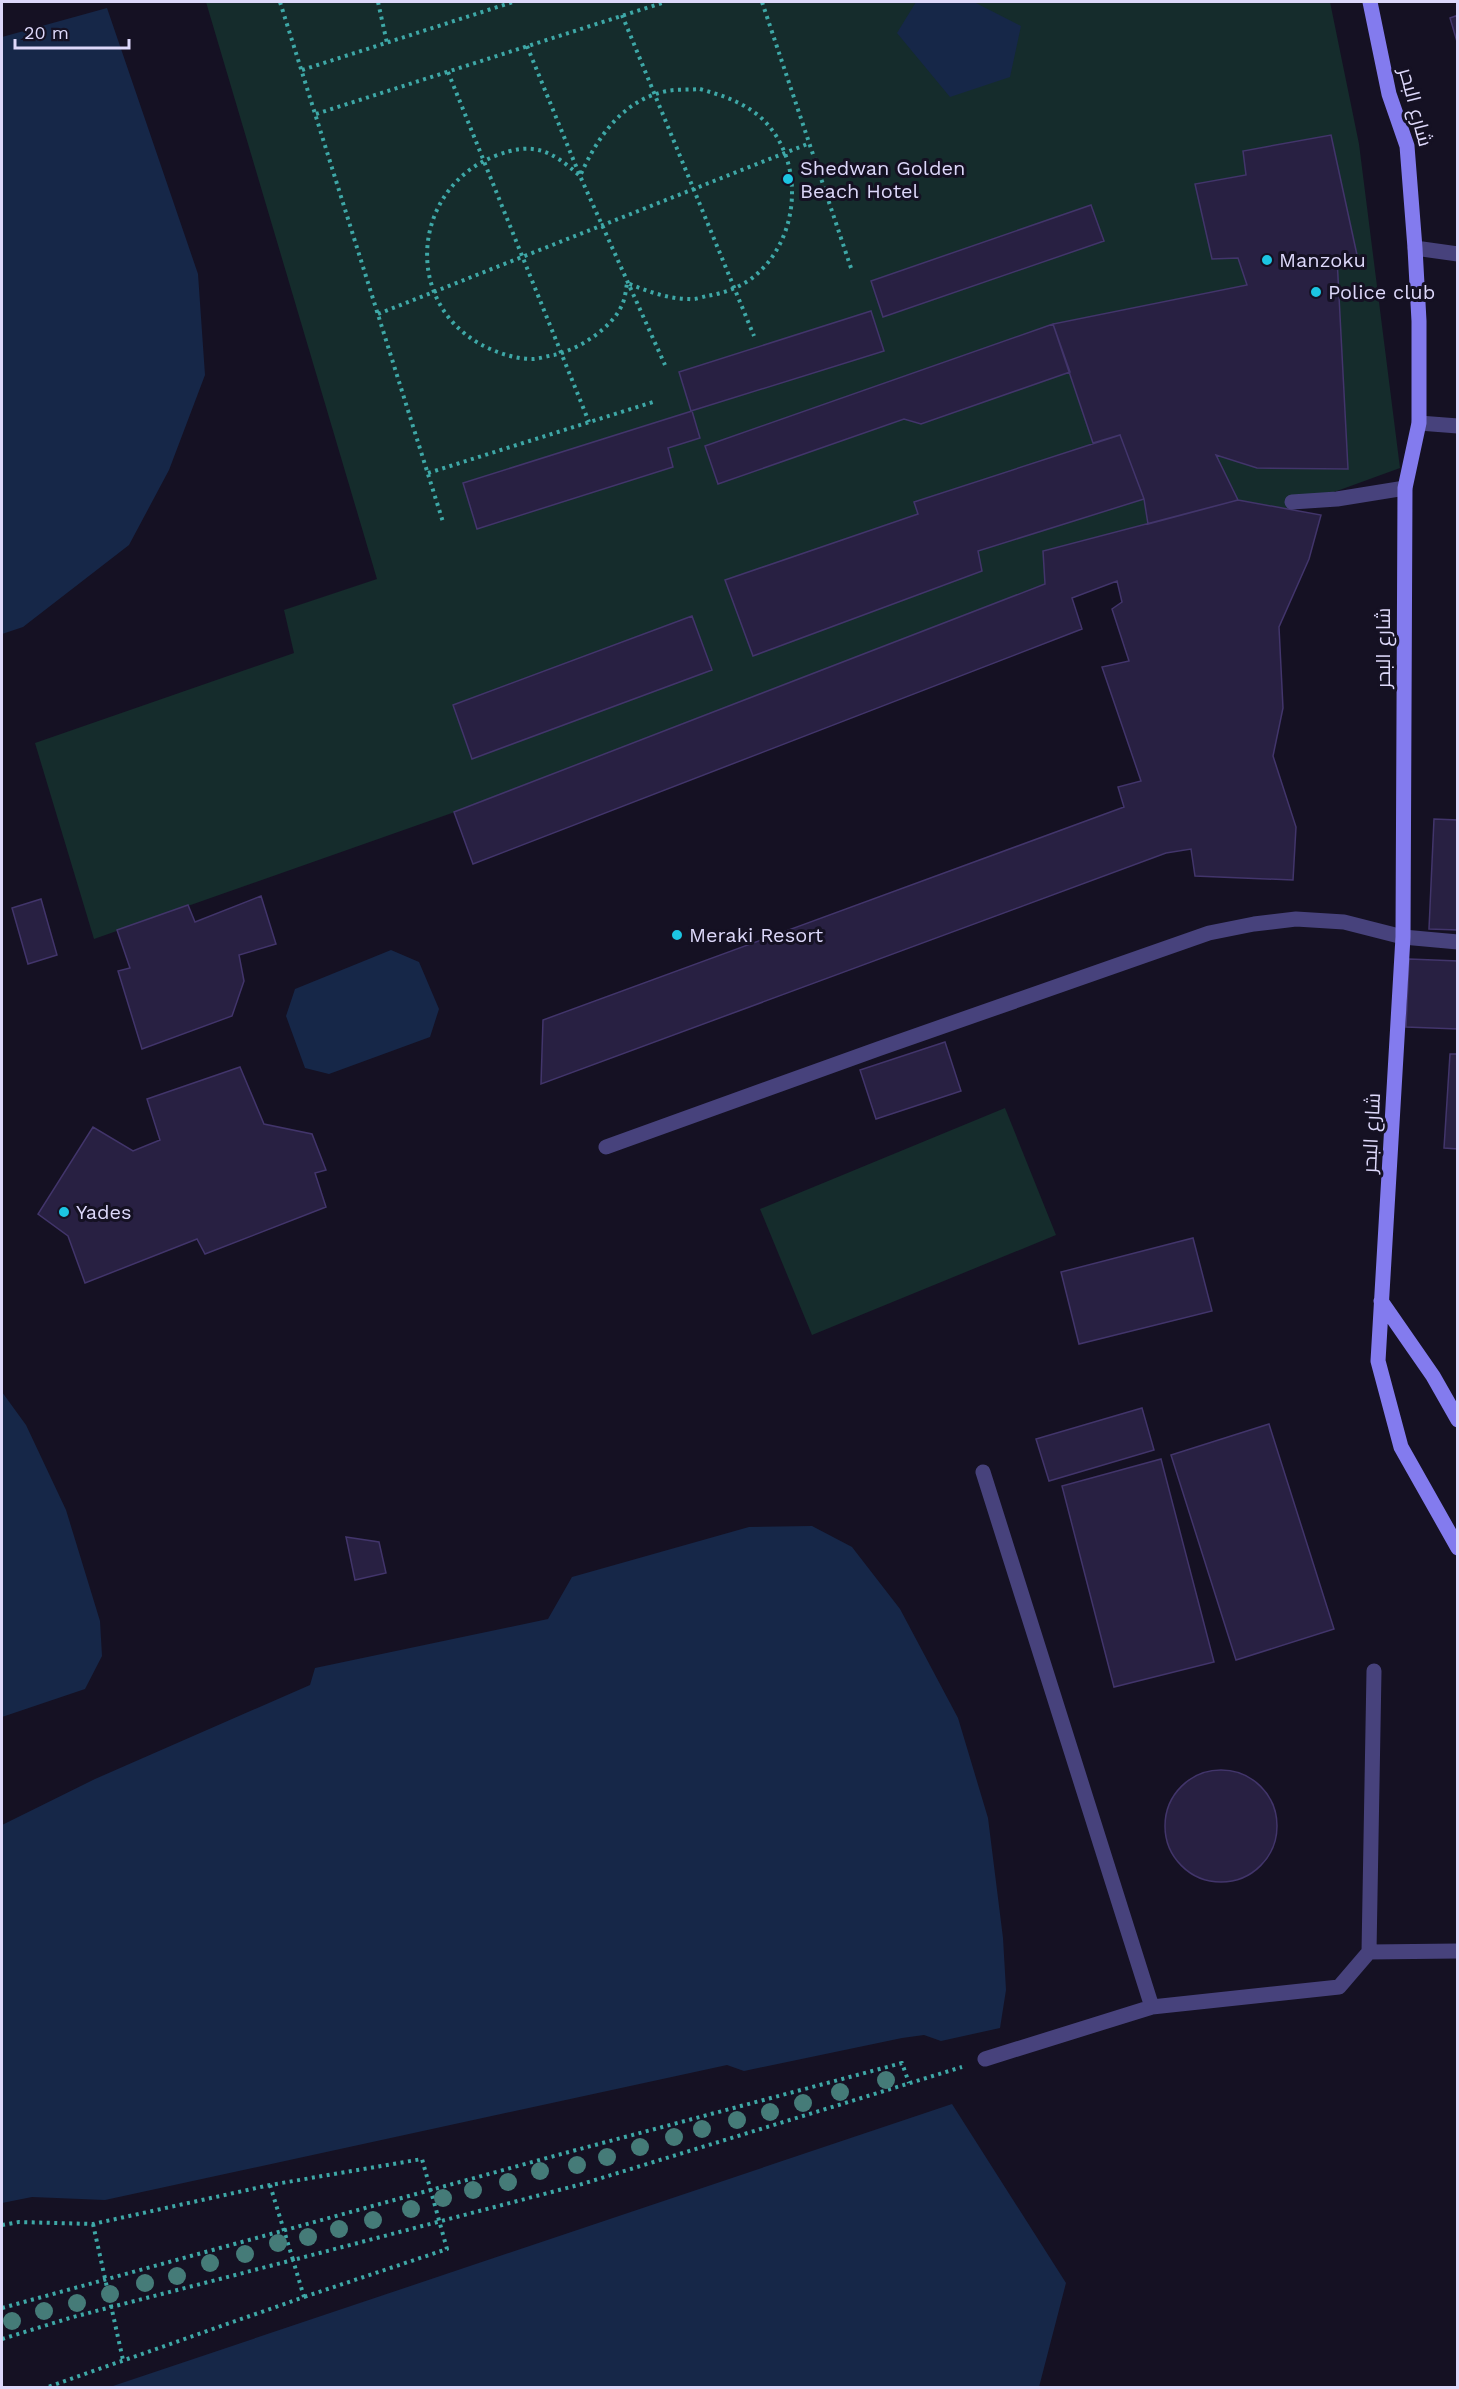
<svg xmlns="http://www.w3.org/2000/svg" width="1459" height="2389" font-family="'Work Sans',Cairo,sans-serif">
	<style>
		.green { fill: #152c2c }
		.water { fill: #162748 }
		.building { fill: #282042; stroke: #42356b; stroke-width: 1.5 }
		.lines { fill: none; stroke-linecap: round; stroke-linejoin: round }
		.path { stroke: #3ea8a7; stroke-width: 4; stroke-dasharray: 3 4.5; stroke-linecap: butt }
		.lane { stroke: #47427c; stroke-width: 15 }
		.street { stroke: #47427c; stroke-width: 15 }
		.secondary { stroke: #837bee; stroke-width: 15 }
		.tree { fill: #457b78 }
		.poi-dot { fill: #1cc5e2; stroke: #151123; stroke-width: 2 }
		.labels { text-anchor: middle; stroke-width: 6; stroke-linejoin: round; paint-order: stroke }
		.street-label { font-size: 20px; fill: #ddd8fa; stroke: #151123 }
		.poi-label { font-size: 20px; fill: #ddd8fa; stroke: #151123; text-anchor: start }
	</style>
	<rect width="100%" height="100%" fill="#151123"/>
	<path class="green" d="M206 2H1330L1359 144 1400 468 486 801 94 939 35 743 294 653 284 610 377 579Z
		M1005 1108 1056 1235 812 1335 760 1209Z"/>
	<path class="water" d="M916 2H974L1021 26 1010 77 950 97 897 33Z
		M107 8 198 274 205 375 169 470 129 545 23 627 2 634V37Z
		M391 950 419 962 439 1009 430 1037 329 1074 305 1068 286 1016 295 989Z
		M2 1392 26 1425 66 1510 100 1621 102 1656 85 1689 2 1717Z
		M812 1526 852 1547 900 1609 958 1718 988 1818 1003 1938 1006 1990 1000 2028 941 2041 924 2035 902 2038 744 2071 727 2065 105 2200 32 2197 2 2203V1825L95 1779 310 1685 315 1668 548 1619 572 1577 749 1527Z
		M952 2104 1066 2283 1039 2387H110Z"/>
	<path class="building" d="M1458 15V45L1450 18Z
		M1331 135 1357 255 1337 258 1348 469 1257 468 1216 455 1238 500 1148 524 1144 499 1120 435 1093 443 1053 324 1247 285 1238 258 1212 259 1195 184 1246 175 1243 151Z
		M1091 205 1104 241 883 317 871 281Z
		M871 311 884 351 691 411 679 372Z
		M1053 324 1070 372 921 424 904 419 718 484 705 446Z
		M692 411 700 438 668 448 673 467 477 529 463 483Z
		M1120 435 1144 499 978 551 982 571 753 656 725 580 918 514 914 502Z
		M1238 500 1321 515 1309 559 1279 627 1283 708 1273 756 1296 827 1293 880 1195 876 1191 849 1166 853 541 1084 543 1020 1124 807 1118 787 1141 781 1102 667 1129 661 1112 609 1122 602 1117 581 1072 598 1082 629 473 864 454 812 1045 584 1043 551Z
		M692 616 712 670 472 759 453 705Z
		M1434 819 1458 820V930L1429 929Z
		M261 896 276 944 239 955 244 981 232 1016 142 1049 118 971 130 968 117 930 188 905 195 922Z
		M41 899 57 955 28 964 12 908Z
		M1409 959 1458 961V1029L1406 1027Z
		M945 1042 961 1091 876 1119 860 1070Z
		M1450 1054H1458V1149L1444 1148Z
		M240 1067 264 1124 312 1134 326 1170 315 1173 326 1207 205 1254 197 1239 85 1283 68 1236 38 1214 93 1127 133 1151 160 1140 147 1099Z
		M1193 1238 1212 1311 1079 1344 1061 1272Z
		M1142 1408 1154 1450 1049 1481 1036 1439Z
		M1269 1424 1334 1629 1236 1660 1171 1455Z
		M1161 1459 1214 1662 1114 1687 1062 1486Z
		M346 1537 379 1542 386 1573 355 1580Z
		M1165 1826a56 56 0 1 1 112 0a56 56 0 1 1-112 0Z"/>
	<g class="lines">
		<path class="path" d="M280 2 443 522
			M378 2 387 43
			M762 2 852 271
			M622 15 754 336
			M527 46 580 176 665 365
			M302 70 513 2
			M448 72 589 422
			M700 89C721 95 740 101 758 115 805 155 802 234 757 274 744 286 725 293 707 296 702 297 695 300 689 299 668 299 647 291 627 283 626 290 625 299 622 305 612 328 578 350 554 355 547 356 539 359 532 359 514 359 495 352 480 344 402 300 413 188 495 156 533 141 551 150 580 176 597 138 622 100 667 91 677 89 689 90 700 89Z
			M316 114 665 2
			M378 314 810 143
			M428 473 653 402
			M270 2185 293 2260 582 2184 962 2067
			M93 2224 123 2360
			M2 2225 19 2222 93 2224 270 2185 422 2159 447 2249 304 2297
			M2 2308 565 2153 902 2063 909 2083
			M2 2339 73 2317 293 2260 304 2297 45 2388"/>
		<path class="lane" d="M1292 502 1337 499 1405 488
			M983 1472 1152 2007
			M1369 1952 1458 1951
			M985 2059 1152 2007 1339 1987 1369 1952 1374 1671"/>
		<path class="street" d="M1415 248 1458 254
			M1419 423 1458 426
			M606 1147 878 1049 1209 933 1254 924 1296 919 1344 922 1403 937 1458 942"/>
		<path class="secondary" d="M1370 2 1389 94 1407 146 1415 248 1419 321V423L1405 488 1403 937 1378 1361 1401 1447 1458 1548
			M1381 1301 1433 1376 1458 1420"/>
	</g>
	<g class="tree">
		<circle cx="886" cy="2080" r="9"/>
		<circle cx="840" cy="2092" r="9"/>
		<circle cx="803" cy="2103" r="9"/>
		<circle cx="770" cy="2112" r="9"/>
		<circle cx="737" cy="2120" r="9"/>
		<circle cx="702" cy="2129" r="9"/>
		<circle cx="674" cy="2137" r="9"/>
		<circle cx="640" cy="2147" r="9"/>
		<circle cx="607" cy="2157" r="9"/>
		<circle cx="577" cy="2165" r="9"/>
		<circle cx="540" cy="2171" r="9"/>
		<circle cx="508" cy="2182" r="9"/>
		<circle cx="473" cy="2190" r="9"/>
		<circle cx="443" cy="2198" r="9"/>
		<circle cx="411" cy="2209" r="9"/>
		<circle cx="373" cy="2220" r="9"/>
		<circle cx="339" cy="2229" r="9"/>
		<circle cx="308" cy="2237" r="9"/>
		<circle cx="278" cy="2243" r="9"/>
		<circle cx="245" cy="2254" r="9"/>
		<circle cx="210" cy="2263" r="9"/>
		<circle cx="177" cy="2276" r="9"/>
		<circle cx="145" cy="2283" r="9"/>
		<circle cx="110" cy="2294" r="9"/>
		<circle cx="77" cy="2303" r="9"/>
		<circle cx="44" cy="2311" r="9"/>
		<circle cx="12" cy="2321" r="9"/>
	</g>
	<g class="poi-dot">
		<circle cx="788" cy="179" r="6"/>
		<circle cx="1267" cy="260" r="6"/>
		<circle cx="1316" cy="292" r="6"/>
		<circle cx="677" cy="935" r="6"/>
		<circle cx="64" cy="1212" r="6"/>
	</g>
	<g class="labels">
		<g class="street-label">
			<text transform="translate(1416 107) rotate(75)" y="7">شارع البحر</text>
			<text transform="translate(1383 648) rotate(-90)" y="7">شارع البحر</text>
			<text transform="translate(1371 1133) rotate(-87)" y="7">شارع البحر</text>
		</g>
		<g class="poi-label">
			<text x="800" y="175">Shedwan Golden<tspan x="800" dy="23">Beach Hotel</tspan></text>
			<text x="1279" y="267">Manzoku</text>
			<text x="1328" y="299">Police club</text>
			<text x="689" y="942">Meraki Resort</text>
			<text x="76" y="1219">Yades</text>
		</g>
	</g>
	<rect width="1459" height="2389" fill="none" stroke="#ddd8fa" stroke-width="6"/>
	<path d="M15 39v9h114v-9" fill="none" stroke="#ddd8fa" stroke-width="3"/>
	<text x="24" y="39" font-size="18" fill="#ddd8fa" stroke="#151123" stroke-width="4.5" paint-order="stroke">20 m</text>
</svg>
